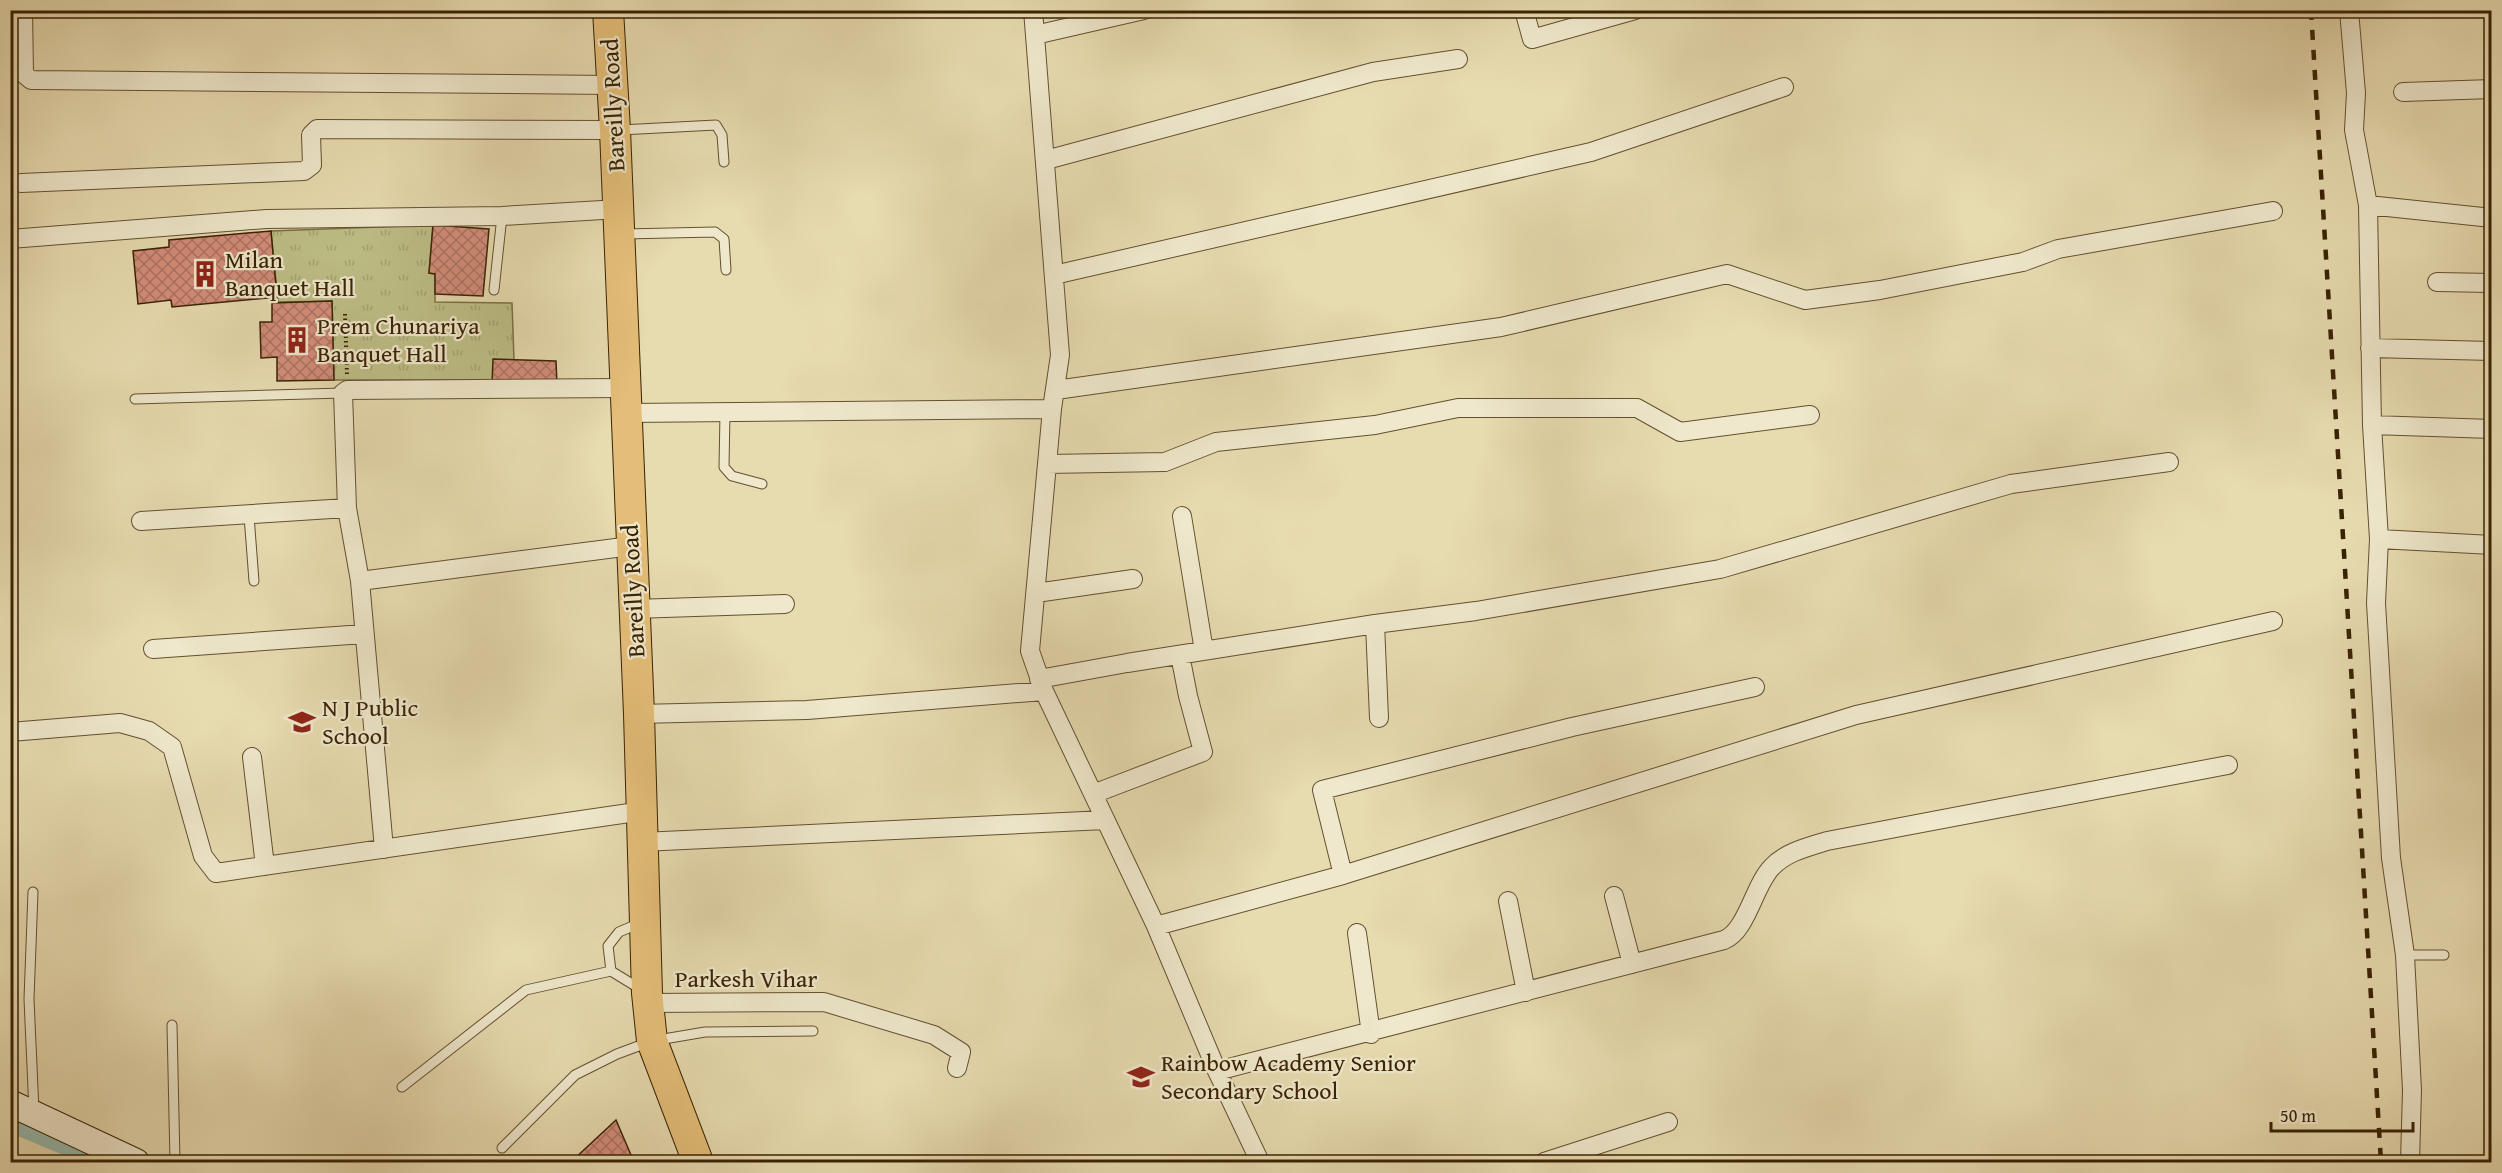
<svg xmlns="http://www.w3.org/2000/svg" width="2502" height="1173" font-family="'Gentium Book Plus',serif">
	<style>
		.grass { fill: url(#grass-tufts); stroke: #7b7045; stroke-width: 1.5 }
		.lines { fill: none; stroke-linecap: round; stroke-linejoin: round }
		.canal { stroke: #97bbae; stroke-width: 20 }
		.building { fill: url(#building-cross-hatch); stroke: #392204; stroke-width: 1.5 }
		.service-casing { stroke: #64502f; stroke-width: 11 }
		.minor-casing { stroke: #64502f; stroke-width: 20 }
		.secondary-casing { stroke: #392204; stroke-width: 28 }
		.trunk-casing { stroke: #392204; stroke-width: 32 }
		.path { stroke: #392204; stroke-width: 4; stroke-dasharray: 1.5 3; stroke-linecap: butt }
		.service { stroke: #efe8cc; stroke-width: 9 }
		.minor { stroke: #efe8cc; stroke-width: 18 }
		.secondary { stroke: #efe8cc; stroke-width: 26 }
		.trunk { stroke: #e4be78; stroke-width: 30 }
		.rail { stroke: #392204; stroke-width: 4.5; stroke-dasharray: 10 10; stroke-linecap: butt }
		.labels { text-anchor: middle; stroke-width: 4.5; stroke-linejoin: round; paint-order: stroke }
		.street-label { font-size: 24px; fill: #392204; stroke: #efe8cc }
		.poi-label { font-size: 24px; fill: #392204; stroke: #efe8cc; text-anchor: start }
	</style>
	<defs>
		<pattern id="grass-tufts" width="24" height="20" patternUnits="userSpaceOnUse" patternTransform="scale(1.5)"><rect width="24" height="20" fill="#bdbe86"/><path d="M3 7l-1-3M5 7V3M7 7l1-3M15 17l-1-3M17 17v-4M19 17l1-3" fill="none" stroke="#a3a372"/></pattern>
		<pattern id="building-cross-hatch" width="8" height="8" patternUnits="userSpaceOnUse" patternTransform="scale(1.5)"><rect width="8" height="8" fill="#d38d7a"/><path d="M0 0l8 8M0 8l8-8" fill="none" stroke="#ac7362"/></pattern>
	</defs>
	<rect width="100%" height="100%" fill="#e7dbb0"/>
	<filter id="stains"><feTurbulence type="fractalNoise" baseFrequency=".00333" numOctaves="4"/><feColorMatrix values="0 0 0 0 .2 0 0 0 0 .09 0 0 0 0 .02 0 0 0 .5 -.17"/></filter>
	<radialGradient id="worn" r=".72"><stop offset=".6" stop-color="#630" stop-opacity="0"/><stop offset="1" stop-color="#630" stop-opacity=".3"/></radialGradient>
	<path class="grass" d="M433 225 429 273 435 274V302L512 303 514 360 493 380H334L332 301 278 302 271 231Z"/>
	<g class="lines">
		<path class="canal" d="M10 1122 106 1162"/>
	</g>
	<path class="building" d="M433 225 489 229 483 296 435 294V274L429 273Z
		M271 231 277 297 172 307 171 300 138 304 133 251 169 247V240Z
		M332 301 334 380 277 381V357L261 358 260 322H272V303Z
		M493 359 556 361 557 385 492 384Z
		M616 1120 634 1162H571Z"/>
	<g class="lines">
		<defs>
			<path id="service" d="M620 130 716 125 722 135 724 162
				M624 234 715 232 724 239 726 270
				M494 290 502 216
				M135 399 343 393
				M725 413 724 467 732 476 762 484
				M249 516 254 581
				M33 892 29 999 34 1111
				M640 923 619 932 608 946 611 971 642 990
				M2405 955H2444
				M172 1025 175 1162
				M402 1087 526 990 611 971
				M502 1148 575 1075 617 1054 652 1041 705 1032 813 1031"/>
			<path id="minor" d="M23 10 24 74 31 80 613 85
				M1033 10 1060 355 1052 409 1030 651 1044 691 1156 926 1217 1071 1260 1162
				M1524 10 1532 39 1635 10
				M2349 10 2356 93 2354 130 2368 205 2372 425 2379 539 2376 603 2391 858 2405 955 2412 1090 2410 1162
				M1035 35 1144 10
				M2403 92 2492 89
				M1046 160 1373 72 1458 59
				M21 183 304 171 312 165 311 135 317 129 615 130
				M2368 205 2492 218
				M10 239 266 219 502 216 619 209
				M1054 275 1591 152 1784 87
				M2437 282 2492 283
				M2370 348 2492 351
				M1056 390 1501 327 1727 274 1805 300 1880 290 2023 262 2058 249 2273 211
				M627 413 1052 409
				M2372 425 2492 429
				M1047 464 1165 462 1216 442 1375 425 1458 408H1637L1680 432 1810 415
				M1182 516 1204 651
				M141 521 347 508
				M2379 539 2492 545
				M360 581 631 546
				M1036 593 1133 579
				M634 609 785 604
				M1375 624 1379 718
				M153 649 364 634
				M1039 679 1127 663 1375 624 1476 611 1720 569 2011 484 2169 462
				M639 714 807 710 1044 691
				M10 732 120 723 149 731 172 747 203 856 216 873 643 811
				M252 757 265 866
				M1093 794 1203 752 1188 696 1180 655
				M642 842 1105 820
				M384 849 360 581 347 508 343 393 347 390 625 388
				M1343 875 1322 790 1572 727 1755 687
				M1614 896 1632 964
				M1508 901 1526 992
				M1156 926 1343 875 1856 715 2273 621
				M1357 933 1371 1034
				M648 1003 824 1002 934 1035 961 1052 957 1068
				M1217 1071 1724 940C1747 931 1754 885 1772 867 1786 852 1808 847 1827 841L2228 765
				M1544 1162 1668 1122"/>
			<path id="secondary" d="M10 1103 136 1162"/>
			<path id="trunk" d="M608 10 615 130 639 714 647 993 652 1041 698 1162"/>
		</defs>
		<use href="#service" class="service-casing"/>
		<use href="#minor" class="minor-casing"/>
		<use href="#secondary" class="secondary-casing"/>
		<use href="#trunk" class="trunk-casing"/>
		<path class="path" d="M345 314 347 375"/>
		<use href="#service" class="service"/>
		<use href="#minor" class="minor"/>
		<use href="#secondary" class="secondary"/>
		<use href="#trunk" class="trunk"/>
		<path class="rail" d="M2311 10 2381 1162"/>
	</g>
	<defs>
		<symbol id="building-bare" viewBox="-9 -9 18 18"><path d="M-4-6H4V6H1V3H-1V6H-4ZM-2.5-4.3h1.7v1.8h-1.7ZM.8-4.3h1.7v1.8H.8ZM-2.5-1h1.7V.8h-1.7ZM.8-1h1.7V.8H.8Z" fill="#8f2418" stroke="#efe8cc" stroke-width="2.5" paint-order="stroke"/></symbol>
		<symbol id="school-bare" viewBox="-9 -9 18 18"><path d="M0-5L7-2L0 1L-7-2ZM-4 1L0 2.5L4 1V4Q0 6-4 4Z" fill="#8f2418" stroke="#efe8cc" stroke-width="2.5" paint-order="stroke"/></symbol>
	</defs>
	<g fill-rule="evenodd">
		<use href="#building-bare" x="186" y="255" width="38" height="38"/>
		<use href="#building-bare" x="278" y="321" width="38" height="38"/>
		<use href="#school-bare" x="283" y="703" width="38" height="38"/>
		<use href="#school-bare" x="1122" y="1058" width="38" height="38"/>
	</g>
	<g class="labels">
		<g class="street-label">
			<text transform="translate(613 105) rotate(-93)" y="8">Bareilly Road</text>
			<text transform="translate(633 591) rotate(-93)" y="8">Bareilly Road</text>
			<text x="746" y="987">Parkesh Vihar</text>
		</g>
		<g class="poi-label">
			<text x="225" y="268">Milan<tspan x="225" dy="28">Banquet Hall</tspan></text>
			<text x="317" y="334">Prem Chunariya<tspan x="317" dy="28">Banquet Hall</tspan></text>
			<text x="322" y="716">N J Public<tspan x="322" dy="28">School</tspan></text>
			<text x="1161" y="1071">Rainbow Academy Senior<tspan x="1161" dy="28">Secondary School</tspan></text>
		</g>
	</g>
	<rect width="2502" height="1173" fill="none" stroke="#e7dbb0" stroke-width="36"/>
	<rect x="12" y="12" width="2478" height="1149" fill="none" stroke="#392204" stroke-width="3"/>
	<rect x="18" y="18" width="2466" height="1137" fill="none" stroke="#392204" stroke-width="1.5"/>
	<path d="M2271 1122v9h142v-9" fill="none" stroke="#392204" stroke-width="3"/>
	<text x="2280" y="1122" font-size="18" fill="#392204" stroke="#efe8cc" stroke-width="4.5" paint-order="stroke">50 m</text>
	<rect width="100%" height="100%" filter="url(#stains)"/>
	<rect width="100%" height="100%" fill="url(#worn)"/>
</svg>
